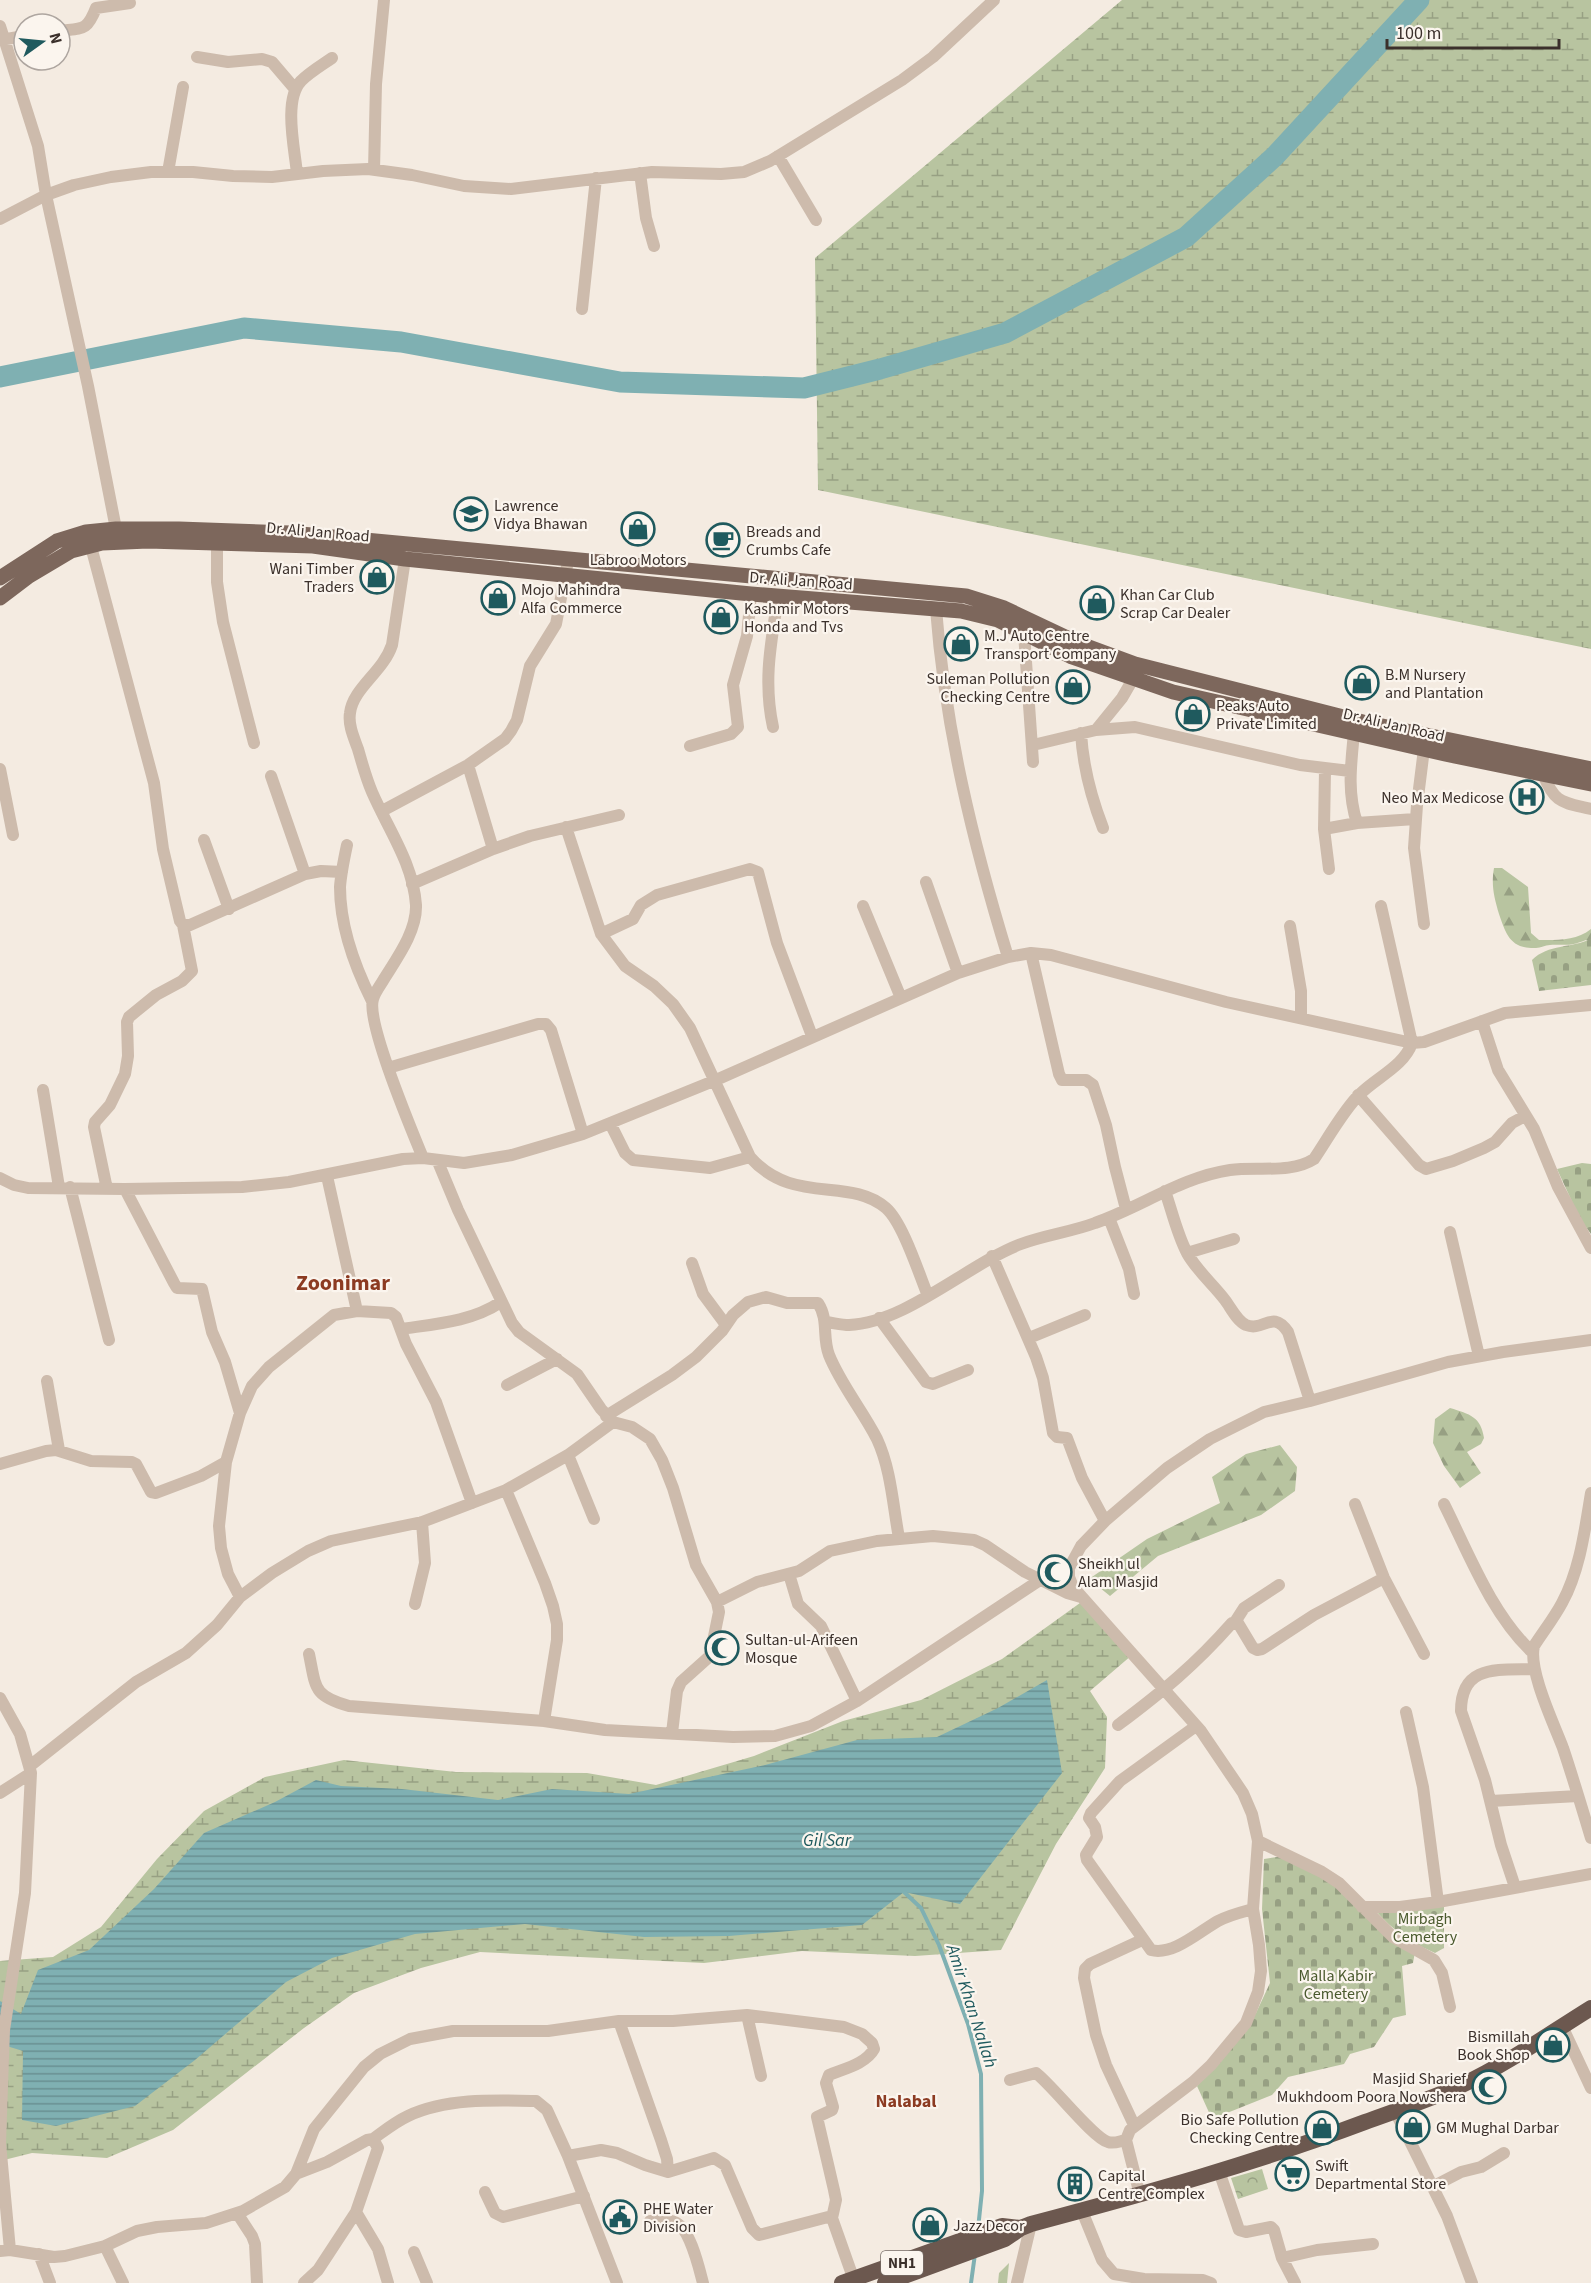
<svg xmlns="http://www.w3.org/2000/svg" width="1591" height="2283" font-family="'Source Sans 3',sans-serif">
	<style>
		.forest { fill: url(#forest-firs) }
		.wetland { fill: url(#wetland-marsh) }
		.cemetery { fill: url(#cemetery-stones) }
		.park { fill: url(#park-crowns) }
		.water { fill: url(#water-rules) }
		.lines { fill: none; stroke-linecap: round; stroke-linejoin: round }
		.stream { stroke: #7fb0b2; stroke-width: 4 }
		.river { stroke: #7fb0b2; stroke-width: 21 }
		.minor { stroke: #cdbbac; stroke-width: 12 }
		.primary { stroke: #7d675c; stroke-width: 15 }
		.trunk { stroke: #6c584f; stroke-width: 16 }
		.labels { text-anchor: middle; stroke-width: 4.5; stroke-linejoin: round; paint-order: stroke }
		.shield { fill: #fbf5ee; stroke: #756b66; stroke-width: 1.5 }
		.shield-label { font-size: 15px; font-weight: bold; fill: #3b302b }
		.poi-label { font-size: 16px; fill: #3b302b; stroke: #fbf5ee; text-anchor: start }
		.street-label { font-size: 16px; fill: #3b302b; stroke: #fbf5ee }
		.park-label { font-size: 16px; fill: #4a5a2e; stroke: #fbf5ee }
		.water-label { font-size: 18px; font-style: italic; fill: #1f5a5e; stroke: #fbf5ee }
		.neighbourhood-label { font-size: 18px; font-weight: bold; fill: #8c3b22; stroke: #fbf5ee }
		.district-label { font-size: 22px; font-weight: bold; fill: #8c3b22; stroke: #fbf5ee }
	</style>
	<defs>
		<pattern id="forest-firs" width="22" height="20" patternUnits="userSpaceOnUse" patternTransform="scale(1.5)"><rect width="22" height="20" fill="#b8c4a0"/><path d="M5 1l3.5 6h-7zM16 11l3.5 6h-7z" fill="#97a083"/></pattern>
		<pattern id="wetland-marsh" width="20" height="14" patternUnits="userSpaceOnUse" patternTransform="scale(1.5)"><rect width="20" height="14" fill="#b8c4a0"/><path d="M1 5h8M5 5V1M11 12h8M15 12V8" fill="none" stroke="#97a083"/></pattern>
		<pattern id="cemetery-stones" width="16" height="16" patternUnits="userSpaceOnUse" patternTransform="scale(1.5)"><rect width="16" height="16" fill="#b8c4a0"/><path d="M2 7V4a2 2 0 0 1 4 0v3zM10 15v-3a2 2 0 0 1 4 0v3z" fill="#97a083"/></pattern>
		<pattern id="park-crowns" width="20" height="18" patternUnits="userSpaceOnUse" patternTransform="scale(1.5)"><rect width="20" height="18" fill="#b8c4a0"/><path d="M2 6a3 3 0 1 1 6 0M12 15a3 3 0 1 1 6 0" fill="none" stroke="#97a083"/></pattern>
		<pattern id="water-rules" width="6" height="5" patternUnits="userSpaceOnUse" patternTransform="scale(1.5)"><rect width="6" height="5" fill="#7fb0b2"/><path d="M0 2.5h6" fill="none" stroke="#699091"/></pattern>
	</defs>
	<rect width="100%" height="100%" fill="#f4ebe1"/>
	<path class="forest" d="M1494 868H1502L1528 887 1531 933 1539 940C1558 940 1576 941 1591 929V944L1586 940C1568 947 1568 944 1550 945 1545 945 1541 948 1536 948 1510 949 1506 934 1499 914 1494 897 1491 885 1494 868Z
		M1450 1408C1470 1414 1481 1417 1484 1438L1481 1444 1467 1452 1481 1473 1460 1488 1444 1466 1433 1443 1435 1419Z
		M1280 1445 1297 1467 1295 1491 1261 1515 1158 1556 1110 1596 1089 1579 1147 1539 1220 1503 1212 1477 1246 1454Z
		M1009 2263 1007 2283H998L999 2273Z"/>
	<path class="wetland" d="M1122 0H1591V649L818 490 815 258Z
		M1080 1603 1132 1655 1090 1691 1107 1717 1105 1768 1056 1844 1001 1950 915 1956 802 1951 704 1963 480 1952 421 1968 354 1993 304 2028 173 2130 107 2158 32 2153 0 2161V1961L53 1957 101 1927 157 1859 204 1811 265 1777 344 1760 456 1772 587 1773 656 1785 754 1756 843 1721 921 1700 1002 1659Z"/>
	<path class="cemetery" d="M1591 939V985L1539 991 1532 960C1548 944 1572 948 1591 939Z
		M1582 1163 1591 1164V1234L1580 1219 1557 1169Z
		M1284 1856 1327 1878 1415 1952 1413 1963 1402 1966 1406 2015 1393 2018 1374 2047 1350 2054 1344 2064 1288 2077 1272 2095 1212 2119 1197 2086 1256 2013 1270 1983 1262 1909 1264 1859Z
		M1444 1905V1948L1435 1953C1412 1943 1392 1930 1376 1911Z"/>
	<path class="park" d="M1262 2169 1268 2189 1238 2199 1231 2178Z"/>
	<path class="water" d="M1047 1680 1062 1773 960 1904 904 1892 862 1925 729 1936 644 1937 525 1924 415 1934 332 1958 286 1982 195 2060 135 2106 56 2126 22 2120 23 2051 0 2044V2001L21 2014 38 1970 89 1950 154 1889 204 1833 275 1802 316 1780 341 1786 402 1789 498 1800 552 1789 629 1794 765 1765 857 1740 937 1737 998 1708Z"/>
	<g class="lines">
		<path class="stream" d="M904 1892 921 1908 939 1945 968 2024 981 2074 982 2191 978 2229
			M971 2283 975 2254"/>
		<path class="river" d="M0 377 244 328 401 342 620 382 804 388 880 369 1005 333 1186 237 1275 156 1419 0"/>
		<path class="minor" d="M0 26 38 146 46 195 88 386 116 529
			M60 31C83 28 87 31 96 8L130 3
			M0 40 24 36
			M197 57 228 62 262 59 272 62 295 89
			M778 156 816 220
			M374 170 376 84 384 0
			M168 172 183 87
			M640 173 646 218 654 246
			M297 174C295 150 283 100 301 81 310 72 322 65 332 58
			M0 219 46 195 74 185 111 177 151 172H193L233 176 272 177 323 171 368 169 412 175 464 186 511 189 652 172 721 174 744 172 770 161 902 80 933 57 994 0
			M582 309 596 178
			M89 539 154 783 163 849 180 921 183 925H190L305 874 321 871 342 872
			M217 543V582L223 622 254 743
			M405 559 392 645C383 672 353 688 350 713 348 725 354 738 358 749 362 763 366 778 372 792 388 829 413 863 416 905 417 931 397 958 384 979 380 986 375 992 373 999 366 1022 412 1131 423 1158
			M936 609C945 728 973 843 1008 957
			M1024 633 1033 762
			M773 727C763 681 771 643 778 597
			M1096 730 1122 698 1133 679
			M1081 733C1083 767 1091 797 1103 828
			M1354 733C1351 764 1347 792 1357 823
			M1033 745 1096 730 1135 727 1300 765 1350 771
			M690 746 731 734 738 727 733 685 747 636 751 594
			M468 765 493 849
			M0 769 13 835
			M1325 770 1324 829 1329 869
			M1543 774C1555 804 1562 802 1591 809
			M271 776 305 874
			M382 811 468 765 505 739 511 731 517 720 530 666 556 624 567 566
			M566 827 601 934 625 966 654 986 673 1004 690 1028 750 1157C793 1206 849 1176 886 1208 903 1223 919 1274 928 1296
			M1324 829 1357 823 1415 819
			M204 840 229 909
			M347 845C344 859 341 873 340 887 340 926 355 967 372 1001
			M926 882 958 973
			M412 884 493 849 530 836 619 815
			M863 906 901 998
			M1424 924 1414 848 1417 805 1424 749
			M1290 926 1301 991V1018
			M601 934 633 919 641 905 657 895 750 869 758 872 777 943 812 1036
			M1031 953 1059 1074 1062 1080H1086L1093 1085 1106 1125 1115 1167 1126 1209
			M1482 1021 1498 1070 1534 1129 1558 1187 1591 1248
			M388 1068 538 1024H546L551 1030 583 1134
			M43 1090 59 1187
			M1358 1095 1419 1165 1426 1169 1453 1161 1484 1148 1495 1142 1512 1123 1525 1116
			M610 1123 625 1153 633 1160 710 1168 750 1157
			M438 1162 458 1210 512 1323 519 1332 577 1374 601 1409 613 1422 632 1427 650 1439 662 1460 673 1488 696 1565 717 1602 719 1612 710 1656 681 1682 677 1691 672 1733
			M327 1176 357 1311
			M0 1178 14 1185 28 1188 125 1189 242 1187 289 1182 403 1159 423 1158 464 1163 512 1155 583 1134 716 1080 958 973 1008 957 1031 953 1051 955 1226 1002 1412 1043 1424 1042 1505 1013 1591 1005
			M70 1187 109 1340
			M107 1189 94 1127 95 1122 110 1105 125 1074 128 1056 127 1022 129 1017 156 995 182 981 192 971 183 925
			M125 1189 174 1283 177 1288 202 1289 212 1332 225 1362 240 1413
			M1165 1191C1172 1211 1177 1234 1187 1253 1197 1271 1213 1284 1225 1300 1231 1308 1237 1321 1246 1325 1264 1332 1272 1309 1288 1332L1310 1401
			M1109 1218 1129 1269 1134 1294
			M1450 1232 1479 1356
			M1187 1253 1234 1239
			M992 1256 1036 1357 1043 1378 1053 1433 1057 1437 1067 1438 1082 1478 1105 1521
			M692 1263 703 1294 726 1325
			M879 1318 926 1382 933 1384 968 1370
			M826 1322C834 1323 842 1325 849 1325 906 1323 968 1264 1021 1244 1045 1235 1071 1232 1095 1223 1141 1207 1182 1177 1230 1170 1257 1166 1291 1174 1314 1159 1327 1140 1344 1109 1360 1094 1377 1077 1404 1066 1412 1043L1381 906
			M401 1329C435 1324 471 1322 501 1302
			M1029 1338 1085 1315
			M47 1381 59 1450
			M507 1385 557 1359
			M606 1416 672 1375 696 1357 722 1331 733 1315 748 1302 766 1297 787 1303H818C829 1320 822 1337 829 1355 841 1385 863 1411 877 1439 891 1469 893 1506 899 1538
			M568 1455 594 1519
			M0 1464 46 1451 56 1450 91 1461 132 1462 136 1464 151 1492 156 1493 201 1476 226 1462
			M506 1490 545 1583 553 1606 557 1624V1640L544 1721
			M1591 1493C1585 1529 1580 1570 1562 1603 1554 1618 1543 1632 1534 1646 1528 1670 1554 1724 1563 1748 1573 1778 1582 1808 1591 1838
			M1355 1504 1384 1578 1424 1654
			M1444 1504C1469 1554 1491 1613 1532 1652
			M789 1574 798 1604 821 1626 857 1701
			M240 1597 228 1574 221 1548 219 1526 226 1462 240 1413 252 1386 269 1367 334 1315 357 1311 391 1313 396 1317 406 1344 436 1402 472 1503
			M717 1602 757 1582 799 1571 830 1551 877 1541 933 1536 974 1540 985 1545 1025 1572 1067 1593 1081 1597
			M415 1604 425 1563 422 1522
			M1235 1622 1244 1608 1279 1585
			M309 1654C316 1688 313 1696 349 1706L544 1721 605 1730 733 1737 775 1736 811 1726 857 1701 1040 1580
			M0 1698 20 1734 31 1773 25 1893 4 2030 0 2143 10 2250
			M1406 1712 1423 1787 1438 1902
			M1118 1725C1162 1692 1195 1665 1232 1623H1238L1253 1648 1257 1650 1262 1649 1314 1615 1384 1578
			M1196 1726 1120 1781 1091 1813 1089 1818 1095 1827 1097 1837 1086 1855 1087 1860 1151 1950C1173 1956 1200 1931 1218 1921 1229 1915 1242 1912 1253 1909
			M31 1765 136 1682 186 1653 217 1625 240 1597 272 1573 308 1551 331 1541 422 1522 506 1490 568 1455 613 1422
			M0 1793 31 1773
			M1491 1801 1578 1796
			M1258 1841 1322 1872 1339 1883 1393 1937 1434 1960 1442 1973 1450 2007
			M1515 1887 1501 1845 1485 1780 1461 1711C1461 1664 1498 1670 1534 1669
			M1362 1907H1400L1438 1902 1591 1874
			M747 2015 761 2076
			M619 2021 661 2140 667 2159 668 2172
			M1562 2026 1591 2088
			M1010 2080 1036 2073C1053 2086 1093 2138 1108 2142 1114 2144 1120 2141 1126 2140
			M1395 2111 1447 2216 1472 2283
			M1134 2125 1106 2065 1096 2035 1084 1978 1085 1969 1090 1964 1142 1940
			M373 2139C384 2131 395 2122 408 2116 446 2098 495 2100 536 2101L547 2110 568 2156 617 2283
			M568 2156 601 2150 617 2153 645 2165 668 2172 714 2158 725 2165 752 2228 759 2235 828 2217 832 2218 855 2283
			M1219 2171 1239 2230 1246 2232 1271 2227 1274 2230 1282 2258 1295 2283
			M296 2174 327 2162 367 2140 373 2139 378 2148 356 2212 318 2270 304 2283
			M1432 2187 1461 2172 1481 2167 1504 2153
			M485 2192 495 2213 503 2217 584 2196
			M1140 2195 1126 2140 1130 2130 1193 2082 1211 2065 1246 2023 1258 1992 1261 1971 1259 1945 1253 1909 1258 1841 1252 1814 1243 1793 1201 1731 1073 1587 1069 1577V1568L1081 1546 1105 1521 1167 1468 1210 1439 1264 1412 1310 1401 1448 1362 1503 1352 1591 1340
			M1082 2211 1102 2260 1114 2274 1144 2279 1203 2280 1211 2283
			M356 2212 378 2249 388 2283
			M237 2213 252 2236 255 2244 257 2283
			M650 2221C658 2221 667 2219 675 2222 690 2228 699 2268 703 2283
			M105 2246 123 2283
			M0 2251 10 2250 54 2257 65 2256 105 2246 137 2231 157 2227 206 2223 243 2211 285 2187 296 2174 314 2129 364 2067 380 2054 410 2039 453 2031H548L619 2021H673L747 2015 844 2027 862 2034 872 2043 874 2049C866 2064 843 2069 829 2075L826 2083 833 2107 832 2110 817 2117 834 2190 836 2200 832 2218
			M414 2252 427 2283
			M39 2254 50 2283
			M1282 2258 1317 2250 1373 2244
			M1017 2283 1031 2224"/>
		<path class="primary" d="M0 578 57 541 86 532 116 529H179L290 533 966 596 1004 608 1078 643 1135 664 1363 722 1591 769
			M0 598 29 576 71 551 102 543 148 541 313 546 405 559 751 594 961 611 998 620 1072 657 1173 692 1445 754 1591 784"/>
		<path class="trunk" d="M842 2283 1002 2226 1021 2228
			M885 2283 1005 2239 1021 2228 1031 2224C1144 2194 1256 2163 1365 2122 1398 2110 1431 2099 1462 2085 1507 2064 1549 2034 1591 2008"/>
	</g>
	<defs>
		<symbol id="school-ring" viewBox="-11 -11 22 22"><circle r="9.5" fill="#fbf5ee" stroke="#1f5a5e" stroke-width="1.5"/><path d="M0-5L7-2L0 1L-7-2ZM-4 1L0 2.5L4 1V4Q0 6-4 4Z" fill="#1f5a5e"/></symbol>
		<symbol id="shop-ring" viewBox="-11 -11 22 22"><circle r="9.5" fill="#fbf5ee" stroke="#1f5a5e" stroke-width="1.5"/><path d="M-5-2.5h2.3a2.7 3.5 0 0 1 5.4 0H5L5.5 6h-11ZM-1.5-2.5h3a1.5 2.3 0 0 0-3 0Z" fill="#1f5a5e"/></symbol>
		<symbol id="cafe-ring" viewBox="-11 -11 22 22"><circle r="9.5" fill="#fbf5ee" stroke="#1f5a5e" stroke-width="1.5"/><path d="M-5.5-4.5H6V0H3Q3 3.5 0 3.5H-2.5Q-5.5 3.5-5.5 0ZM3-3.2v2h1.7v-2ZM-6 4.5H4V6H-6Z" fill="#1f5a5e"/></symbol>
		<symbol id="hospital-ring" viewBox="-11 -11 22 22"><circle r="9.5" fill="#fbf5ee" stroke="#1f5a5e" stroke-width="1.5"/><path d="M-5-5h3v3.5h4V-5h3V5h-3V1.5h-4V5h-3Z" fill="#1f5a5e"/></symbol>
		<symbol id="mosque-ring" viewBox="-11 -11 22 22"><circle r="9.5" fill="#fbf5ee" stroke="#1f5a5e" stroke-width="1.5"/><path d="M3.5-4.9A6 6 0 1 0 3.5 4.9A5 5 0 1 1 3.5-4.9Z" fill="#1f5a5e"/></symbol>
		<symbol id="supermarket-ring" viewBox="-11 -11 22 22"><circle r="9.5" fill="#fbf5ee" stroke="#1f5a5e" stroke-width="1.5"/><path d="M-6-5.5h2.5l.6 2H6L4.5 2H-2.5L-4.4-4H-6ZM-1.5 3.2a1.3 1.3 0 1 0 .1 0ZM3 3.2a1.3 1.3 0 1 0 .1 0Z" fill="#1f5a5e"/></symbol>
		<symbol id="building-ring" viewBox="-11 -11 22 22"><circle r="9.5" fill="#fbf5ee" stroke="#1f5a5e" stroke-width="1.5"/><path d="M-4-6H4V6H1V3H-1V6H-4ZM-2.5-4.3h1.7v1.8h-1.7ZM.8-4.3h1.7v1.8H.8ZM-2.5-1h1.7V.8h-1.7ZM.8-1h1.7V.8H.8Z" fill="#1f5a5e"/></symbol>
		<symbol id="civic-ring" viewBox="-11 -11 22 22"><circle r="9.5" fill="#fbf5ee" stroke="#1f5a5e" stroke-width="1.5"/><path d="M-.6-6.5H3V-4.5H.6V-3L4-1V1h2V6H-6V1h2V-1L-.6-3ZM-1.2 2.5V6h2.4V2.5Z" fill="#1f5a5e"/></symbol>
	</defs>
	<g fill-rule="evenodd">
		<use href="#school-ring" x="452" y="495" width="38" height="38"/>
		<use href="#shop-ring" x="619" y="510" width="38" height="38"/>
		<use href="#cafe-ring" x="704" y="521" width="38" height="38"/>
		<use href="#shop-ring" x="358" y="558" width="38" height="38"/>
		<use href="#shop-ring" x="479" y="579" width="38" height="38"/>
		<use href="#shop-ring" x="1078" y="584" width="38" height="38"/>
		<use href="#shop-ring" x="702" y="598" width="38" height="38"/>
		<use href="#shop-ring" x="942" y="625" width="38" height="38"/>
		<use href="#shop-ring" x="1343" y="664" width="38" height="38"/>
		<use href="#shop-ring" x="1054" y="668" width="38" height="38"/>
		<use href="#shop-ring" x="1174" y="695" width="38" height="38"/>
		<use href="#hospital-ring" x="1508" y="778" width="38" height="38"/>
		<use href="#mosque-ring" x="1036" y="1553" width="38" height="38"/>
		<use href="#mosque-ring" x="703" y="1629" width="38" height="38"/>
		<use href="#shop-ring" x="1534" y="2026" width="38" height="38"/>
		<use href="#mosque-ring" x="1470" y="2068" width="38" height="38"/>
		<use href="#shop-ring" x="1394" y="2108" width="38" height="38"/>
		<use href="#shop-ring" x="1303" y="2109" width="38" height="38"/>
		<use href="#supermarket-ring" x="1273" y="2155" width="38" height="38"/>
		<use href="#building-ring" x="1056" y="2165" width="38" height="38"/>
		<use href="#civic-ring" x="601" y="2198" width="38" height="38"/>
		<use href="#shop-ring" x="911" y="2206" width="38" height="38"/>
	</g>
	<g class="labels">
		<rect class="shield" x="881" y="2251" width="42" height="24" rx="4.5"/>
		<g class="shield-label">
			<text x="902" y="2268">NH1</text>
		</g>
		<g class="poi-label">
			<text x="494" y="511">Lawrence<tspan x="494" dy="18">Vidya Bhawan</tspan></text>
			<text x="746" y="537">Breads and<tspan x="746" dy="18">Crumbs Cafe</tspan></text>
			<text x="638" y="565" text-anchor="middle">Labroo Motors</text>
			<text x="354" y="574" text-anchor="end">Wani Timber<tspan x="354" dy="18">Traders</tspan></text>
			<text x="521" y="595">Mojo Mahindra<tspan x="521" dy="18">Alfa Commerce</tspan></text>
			<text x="1120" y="600">Khan Car Club<tspan x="1120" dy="18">Scrap Car Dealer</tspan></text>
			<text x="744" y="614">Kashmir Motors<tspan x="744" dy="18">Honda and Tvs</tspan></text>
			<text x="984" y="641">M.J Auto Centre<tspan x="984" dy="18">Transport Company</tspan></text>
			<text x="1385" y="680">B.M Nursery<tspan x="1385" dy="18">and Plantation</tspan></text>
			<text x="1050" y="684" text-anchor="end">Suleman Pollution<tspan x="1050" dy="18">Checking Centre</tspan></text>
			<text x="1216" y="711">Peaks Auto<tspan x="1216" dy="18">Private Limited</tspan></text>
			<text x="1504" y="803" text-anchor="end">Neo Max Medicose</text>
			<text x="1078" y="1569">Sheikh ul<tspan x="1078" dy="18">Alam Masjid</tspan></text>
			<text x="745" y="1645">Sultan-ul-Arifeen<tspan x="745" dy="18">Mosque</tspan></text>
			<text x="1530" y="2042" text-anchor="end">Bismillah<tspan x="1530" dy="18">Book Shop</tspan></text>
			<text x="1466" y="2084" text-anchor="end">Masjid Sharief<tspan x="1466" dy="18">Mukhdoom Poora Nowshera</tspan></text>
			<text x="1299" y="2125" text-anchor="end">Bio Safe Pollution<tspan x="1299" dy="18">Checking Centre</tspan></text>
			<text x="1436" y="2133">GM Mughal Darbar</text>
			<text x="1315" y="2171">Swift<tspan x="1315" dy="18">Departmental Store</tspan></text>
			<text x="1098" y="2181">Capital<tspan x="1098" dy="18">Centre Complex</tspan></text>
			<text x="643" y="2214">PHE Water<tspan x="643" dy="18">Division</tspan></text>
			<text x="953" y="2231">Jazz Decor</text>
		</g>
		<g class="street-label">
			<text transform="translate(318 531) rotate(5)" y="6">Dr. Ali Jan Road</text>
			<text transform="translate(801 580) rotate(4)" y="6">Dr. Ali Jan Road</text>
			<text transform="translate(1394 724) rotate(13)" y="6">Dr. Ali Jan Road</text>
		</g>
		<g class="park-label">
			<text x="1425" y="1924">Mirbagh<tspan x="1425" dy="18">Cemetery</tspan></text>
			<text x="1336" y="1981">Malla Kabir<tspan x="1336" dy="18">Cemetery</tspan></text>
		</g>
		<g class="water-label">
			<text x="827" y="1846">Gil Sar</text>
			<text transform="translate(972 2006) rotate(72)" y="6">Amir Khan Nallah</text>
		</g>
		<g class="neighbourhood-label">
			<text x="906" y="2107">Nalabal</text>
		</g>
		<g class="district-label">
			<text x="343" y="1290">Zoonimar</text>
		</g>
	</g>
	<g transform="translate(42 42) rotate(75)"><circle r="28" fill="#fbf5ee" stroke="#aea6a0" stroke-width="1.5"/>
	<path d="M0-4.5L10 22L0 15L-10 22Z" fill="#1f5a5e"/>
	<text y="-9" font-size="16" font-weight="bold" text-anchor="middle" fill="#3b302b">N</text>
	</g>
	<path d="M1387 39v9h172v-9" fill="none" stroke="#3b302b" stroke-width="3"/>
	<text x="1396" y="39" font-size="18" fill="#3b302b" stroke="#fbf5ee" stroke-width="4.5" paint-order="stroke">100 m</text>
</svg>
